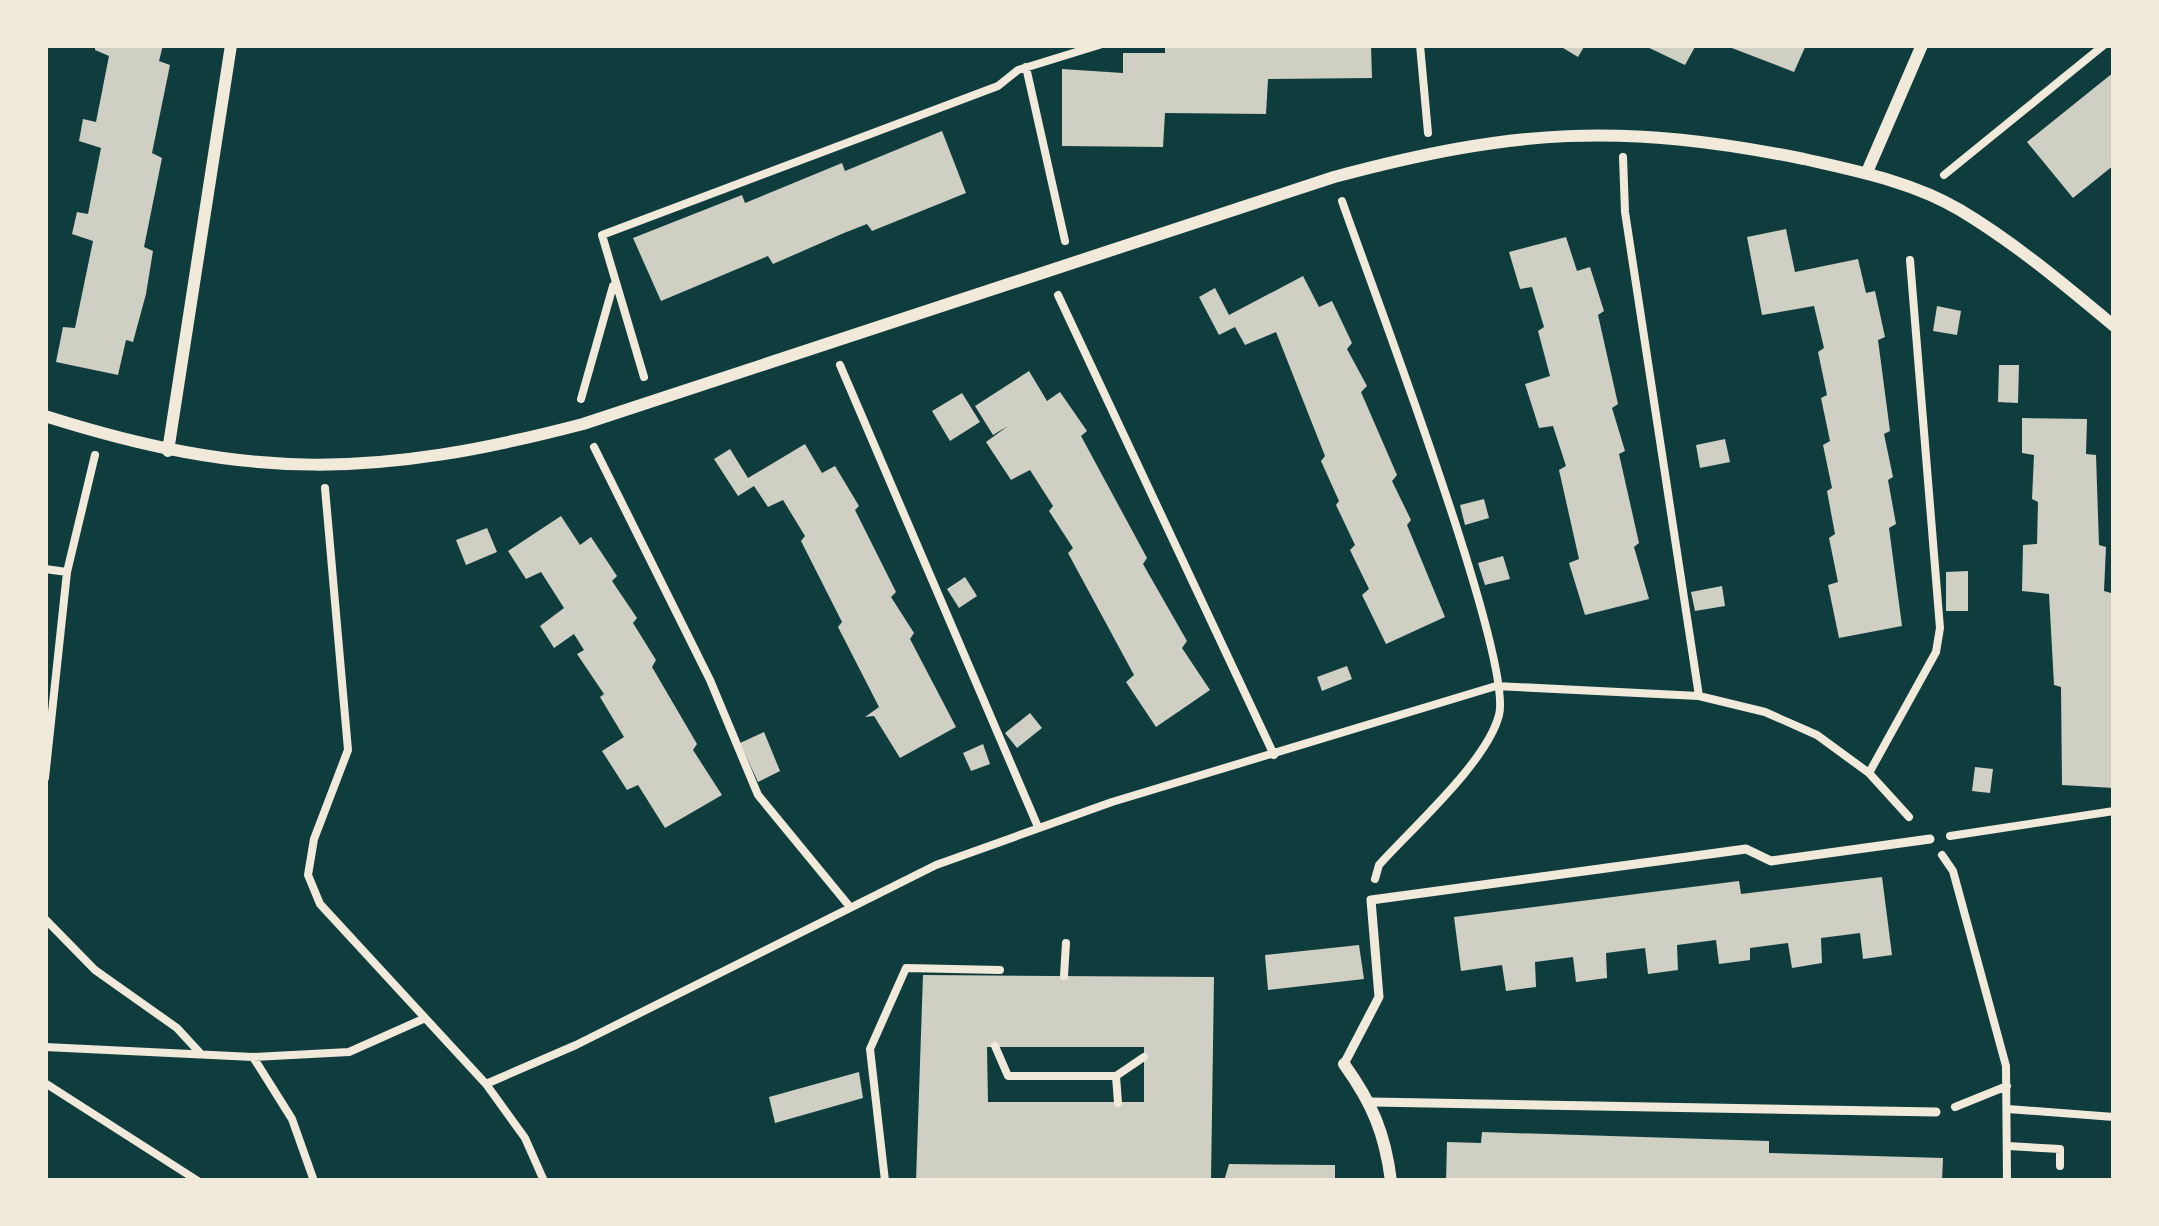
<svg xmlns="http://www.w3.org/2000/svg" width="2159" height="1226" font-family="'Alegreya Sans',sans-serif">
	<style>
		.building { fill: #cfcfc3; fill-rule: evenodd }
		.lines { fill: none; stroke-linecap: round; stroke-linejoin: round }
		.path { stroke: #f1e9da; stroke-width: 8 }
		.service { stroke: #f1e9da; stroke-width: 9 }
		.minor { stroke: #f1e9da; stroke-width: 12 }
	</style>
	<rect width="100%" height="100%" fill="#0f3d3e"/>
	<path class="building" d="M95 45H163L159 61 170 65 152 153 162 158 144 247 153 251 146 294 133 342 126 340 118 375 56 362 63 327 75 328 93 241 72 234 77 212 88 214 101 148 79 141 83 119 96 122 109 56 95 50Z
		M1165 45H1371L1372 78 1268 79 1266 114 1165 113 1163 147 1062 146V69L1123 73V53H1165Z
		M1558 45H1585L1578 57Z
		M1643 45H1696L1685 65Z
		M1724 45H1806L1794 72Z
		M2114 72V165L2073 198 2027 142Z
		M942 131 966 193 872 231 867 224 844 233 773 264 768 256 661 301 633 238 742 195 745 203 842 163 845 171Z
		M1786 229 1795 272 1858 259 1866 293 1875 291 1885 337 1878 340 1890 431 1884 434 1893 477 1888 480 1896 524 1889 528 1902 626 1839 638 1828 585 1838 582 1829 538 1835 534 1827 491 1832 488 1823 445 1830 441 1821 398 1827 395 1818 352 1824 348 1814 306 1762 315 1747 237Z
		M1566 237 1577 271 1590 267 1604 311 1598 315 1618 404 1612 408 1625 451 1619 454 1639 543 1634 547 1649 599 1585 615 1569 563 1579 559 1559 470 1566 466 1553 426 1539 428 1525 384 1550 376 1538 331 1544 327 1532 287 1520 289 1509 252Z
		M1303 276 1319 307 1332 301 1352 343 1347 349 1367 386 1361 392 1397 475 1392 481 1411 520 1407 525 1445 617 1386 644 1362 595 1369 589 1350 550 1355 545 1336 505 1339 501 1321 461 1325 456 1276 332 1245 345 1235 327 1219 335 1199 297 1215 288 1229 315Z
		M1937 306 1961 311 1957 335 1933 331Z
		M1999 365H2019L2018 403 1998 402Z
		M1029 371 1047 401 1060 392 1087 431 1081 436 1147 558 1143 564 1187 641 1182 648 1210 690 1156 727 1126 682 1134 675 1068 553 1073 548 1049 511 1053 506 1030 470 1011 480 986 442 1008 426 993 435 975 406Z
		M962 393 980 422 950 441 932 411Z
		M2022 418 2087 419 2086 454 2096 455 2099 545 2106 547 2104 591 2111 593 2114 788 2062 785 2061 687 2054 685 2049 594 2022 591 2023 545 2037 544 2038 502 2032 499 2034 455 2022 453Z
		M1725 439 1730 462 1700 468 1696 445Z
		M805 444 822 473 835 466 859 506 855 510 896 592 891 597 914 633 910 639 956 727 900 758 874 716 865 717 879 707 838 627 842 622 801 541 805 536 783 500 768 507 754 486 738 496 714 459 730 449 748 478Z
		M1484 499 1489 518 1465 525 1460 505Z
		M561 516 580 545 591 537 617 576 612 581 637 618 633 623 656 660 652 667 697 744 693 750 722 795 665 828 638 785 627 790 602 751 624 737 600 697 604 694 577 654 584 650 574 634 554 648 540 626 564 608 541 572 526 579 508 551Z
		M487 528 497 552 466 565 456 540Z
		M1503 556 1510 579 1485 585 1478 563Z
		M1968 571V611H1946V572Z
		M965 577 977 596 959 608 947 589Z
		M1722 586 1725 606 1695 611 1691 592Z
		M1347 666 1352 679 1322 691 1317 677Z
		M1030 713 1042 728 1017 748 1005 733Z
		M764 732 780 771 758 782 740 743Z
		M983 744 990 764 971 771 963 753Z
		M1975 767 1993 769 1990 793 1972 791Z
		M1882 877 1892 955 1863 959 1860 933 1821 938 1822 963 1792 968 1788 943 1750 948V960L1719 964 1716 940 1677 945 1678 970 1648 974 1645 948 1606 953 1607 978 1576 982 1573 957 1535 962 1536 987 1506 991 1502 965 1461 971 1454 917 1739 881 1741 894Z
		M1359 945 1364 979 1268 990 1265 955Z
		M923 975 1214 977 1211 1181H916ZM987 1047H1144V1102H988Z
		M859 1072 863 1098 775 1123 769 1097Z
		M1482 1132 1769 1141V1153L1943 1158 1942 1181H1446L1447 1142 1481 1143Z
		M1229 1164 1335 1165V1181H1224Z"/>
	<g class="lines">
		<path class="path" d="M1420 45 1428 133
			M1026 67 1065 241
			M1623 157 1625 212 1699 696
			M1944 175 2104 45
			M1342 201C1370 282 1514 658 1499 715 1487 762 1412 828 1379 865L1375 879
			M1058 295 1274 755
			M840 365 1038 827
			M644 377 602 235 998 86 1018 70 1099 45
			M581 399 613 286
			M594 447 710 680 758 795 850 907
			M325 488 348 750 314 839 308 875 320 904 486 1084 525 1138 544 1181
			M45 569 67 572
			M1869 773 1936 652 1940 628 1910 260
			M45 778 67 572 95 455
			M1950 836 2114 811
			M1942 855 1953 871 2006 1066 2007 1181
			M45 919 95 970 177 1028 200 1053
			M1064 976 1066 943
			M995 1046 1008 1076H1116L1144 1057
			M45 1047 253 1057 349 1052 423 1019
			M253 1057 292 1119 314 1181
			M1116 1076 1118 1103
			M45 1083 198 1181
			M486 1084 576 1045 936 865 1112 802 1496 686 1699 696 1765 712 1817 735 1869 773 1909 817
			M1955 1107 2007 1086
			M2008 1109 2114 1117
			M2008 1146 2060 1149V1166
			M885 1181 870 1049 906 968 1000 970"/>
		<path class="service" d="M1344 1064 1379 997 1371 900 1746 849 1771 861 1930 839
			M1372 1102 1936 1112"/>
		<path class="minor" d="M1867 172 1922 45
			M45 416C250 481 376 478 583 424L1334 177C1513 129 1621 122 1804 159 1857 171 1913 182 1960 210 2015 243 2065 285 2114 326
			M168 451 231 45
			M1344 1064C1372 1103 1385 1133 1391 1181"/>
	</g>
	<rect width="2159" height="1226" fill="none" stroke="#f1e9da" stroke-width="96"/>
</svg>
